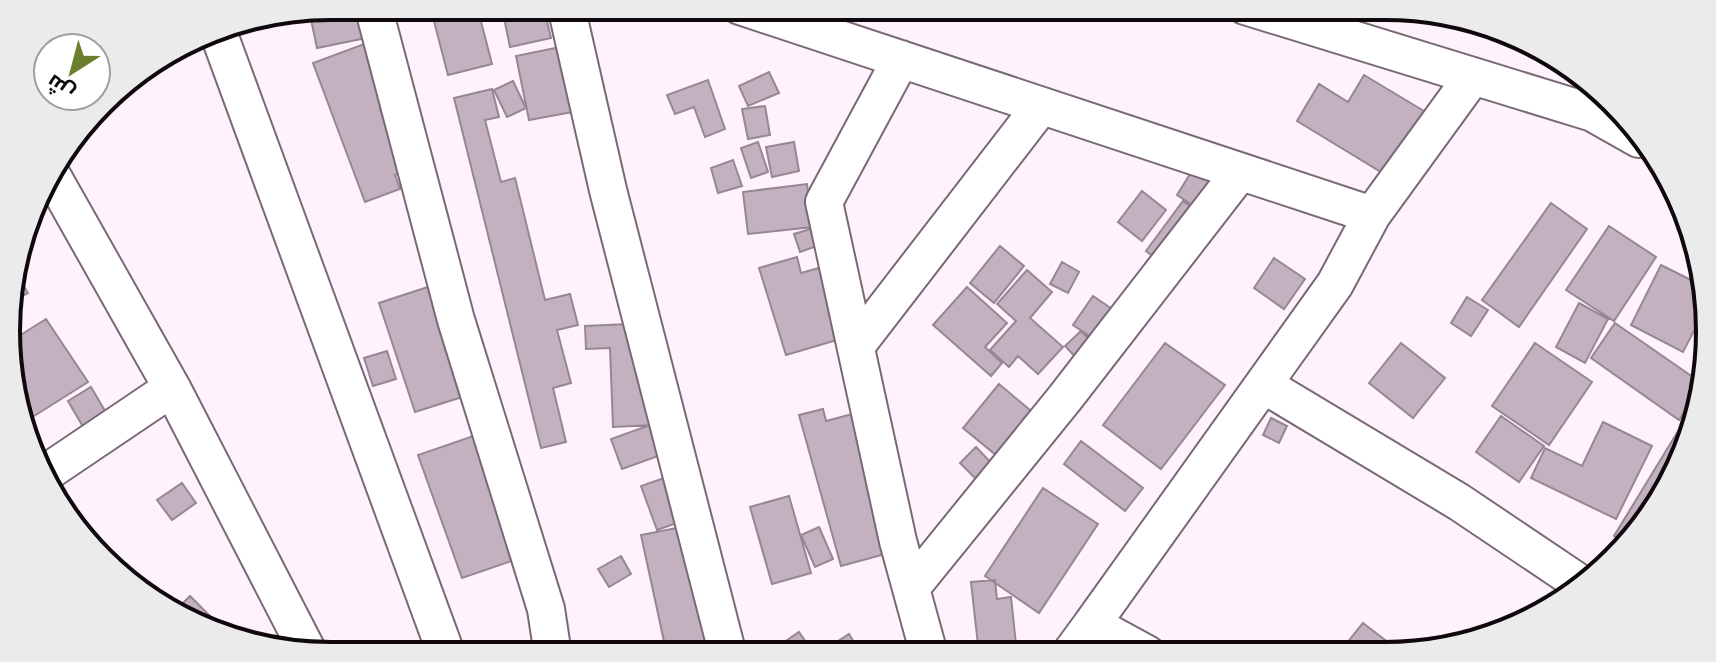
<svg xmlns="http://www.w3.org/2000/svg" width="1716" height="662" font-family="Ubuntu,Cairo,sans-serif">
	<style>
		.building { fill: #c3b1c0; stroke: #978694; stroke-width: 2 }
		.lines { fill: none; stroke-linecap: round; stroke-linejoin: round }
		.minor-casing { stroke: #796976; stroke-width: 40 }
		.minor { stroke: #fff; stroke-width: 36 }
		.rim { fill: none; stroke: #0f090e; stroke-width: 4 }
	</style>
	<rect width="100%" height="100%" fill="#fef3fc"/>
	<path class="building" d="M331 6H381L386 34 317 48 309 10Z
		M430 6H477L492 64 448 75Z
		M544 9 551 38 510 47 504 18Z
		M391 34 401 101 380 109 388 131 422 166 395 175 400 189 365 202 313 63Z
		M575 44 589 109 529 120 516 56Z
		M769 72 779 93 748 106 739 86Z
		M1364 75 1424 111 1386 175 1297 121 1319 84 1348 102Z
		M708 80 725 129 705 137 694 107 675 114 667 95Z
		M513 81 526 108 507 117 494 90Z
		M492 89 499 117 485 120 501 182 515 178 545 300 570 294 578 325 557 330 571 383 553 388 566 442 541 448 454 98Z
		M765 106 770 135 748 139 742 109Z
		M758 142 768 172 751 178 741 148Z
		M794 142 799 171 772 177 766 147Z
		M1202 155 1241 180 1215 220 1177 195Z
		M733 160 742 186 718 193 711 168Z
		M807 184 812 227 748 234 743 192Z
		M1142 191 1166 210 1142 241 1118 222Z
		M1183 201 1207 219 1170 269 1146 251Z
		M1551 203 1587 229 1519 327 1482 300Z
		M1609 226 1656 257 1614 321 1566 290Z
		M817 227 823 244 800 252 794 234Z
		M1000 246 1024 266 994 303 970 283Z
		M797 257 801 273 826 266 847 337 786 355 759 268Z
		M1274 258 1305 279 1284 309 1254 288Z
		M1062 262 1079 272 1068 293 1050 284Z
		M1661 265 1703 286 1708 304 1683 352 1631 325Z
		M1027 270 1052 292 1030 318 1063 347 1038 374 1018 356 1009 367 990 350 1016 321 997 304Z
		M16 273 28 293 9 303V288L13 274Z
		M446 281 481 391 415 412 379 303Z
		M967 287 1007 323 985 347 1002 363 991 376 933 325Z
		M1093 296 1124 317 1104 346 1073 325Z
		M1467 297 1488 310 1471 336 1451 323Z
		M1579 303 1608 319 1585 363 1556 347Z
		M46 319 88 382 31 418 12 389 11 341Z
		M650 323 655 425 613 427 610 348 586 349 585 326Z
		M1615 323 1700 382 1699 391 1679 420 1591 358Z
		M1081 331 1098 349 1082 364 1065 346Z
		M1165 343 1225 385 1161 469 1103 425Z
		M1401 343 1445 378 1413 418 1369 383Z
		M1535 343 1592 382 1549 445 1492 406Z
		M387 351 396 379 373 386 364 358Z
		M999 384 1037 416 1002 460 963 428Z
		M91 387 108 416 85 430 68 401Z
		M823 409 826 421 860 412 900 550 841 566 799 415Z
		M1501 416 1544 446 1519 482 1476 452Z
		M1271 418 1287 426 1279 443 1263 435Z
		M664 420 675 450 622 469 611 439Z
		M1603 422 1652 446 1616 519 1531 478 1545 448 1582 466Z
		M1680 428 1693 436 1655 511 1627 544 1614 536Z
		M485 432 529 555 462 578 418 455Z
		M1081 441 1143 488 1125 511 1064 464Z
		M976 447 995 467 979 482 960 463Z
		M681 472 697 516 657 530 641 486Z
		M182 483 196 503 172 520 157 500Z
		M1043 488 1098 524 1039 613 985 576Z
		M789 496 811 573 772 584 750 507Z
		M692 525 732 647 694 655 691 641 665 646 641 535Z
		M819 527 833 559 815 567 801 535Z
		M621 556 631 574 609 587 598 569Z
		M995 580 997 599 1011 597 1017 654H979L971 582Z
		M190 596 234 640 227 639 175 611Z
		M1363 623 1402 653H1339Z
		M799 632 815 655H787L780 645Z
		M849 634 862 655H834L829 647Z"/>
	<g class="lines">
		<defs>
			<path id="minor" d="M373 6 456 320 546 609 553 655
				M566 6 608 190 728 655
				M740 6 1372 215
				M1245 6 1593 113 1639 139
				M217 29 447 656
				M901 59 824 202 898 541 929 654
				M49 170 172 388 308 652
				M856 346 1041 106
				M1264 385 1459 502 1584 586
				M43 475 172 388
				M911 588 1065 398 1240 172
				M1070 654 1092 624
				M1147 654 1092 624 1335 284 1372 215 1473 76"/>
		</defs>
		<use href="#minor" class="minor-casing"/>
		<use href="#minor" class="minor"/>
	</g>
	<path d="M0 0H1716V662H0ZM331 20H1385A311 311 0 0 1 1696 331V331A311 311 0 0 1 1385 642H331A311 311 0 0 1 20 331V331A311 311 0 0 1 331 20Z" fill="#ecebec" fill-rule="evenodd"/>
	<path class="rim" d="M331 20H1385A311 311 0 0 1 1696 331V331A311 311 0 0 1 1385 642H331A311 311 0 0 1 20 331V331A311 311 0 0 1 331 20Z"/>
	<g transform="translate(72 72) rotate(216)"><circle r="38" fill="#ffffff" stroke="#9f9d9f" stroke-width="2"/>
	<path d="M0-6L14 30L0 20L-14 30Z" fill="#6c7f2f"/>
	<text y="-12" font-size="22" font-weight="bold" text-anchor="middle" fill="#0f090e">ش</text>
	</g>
</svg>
